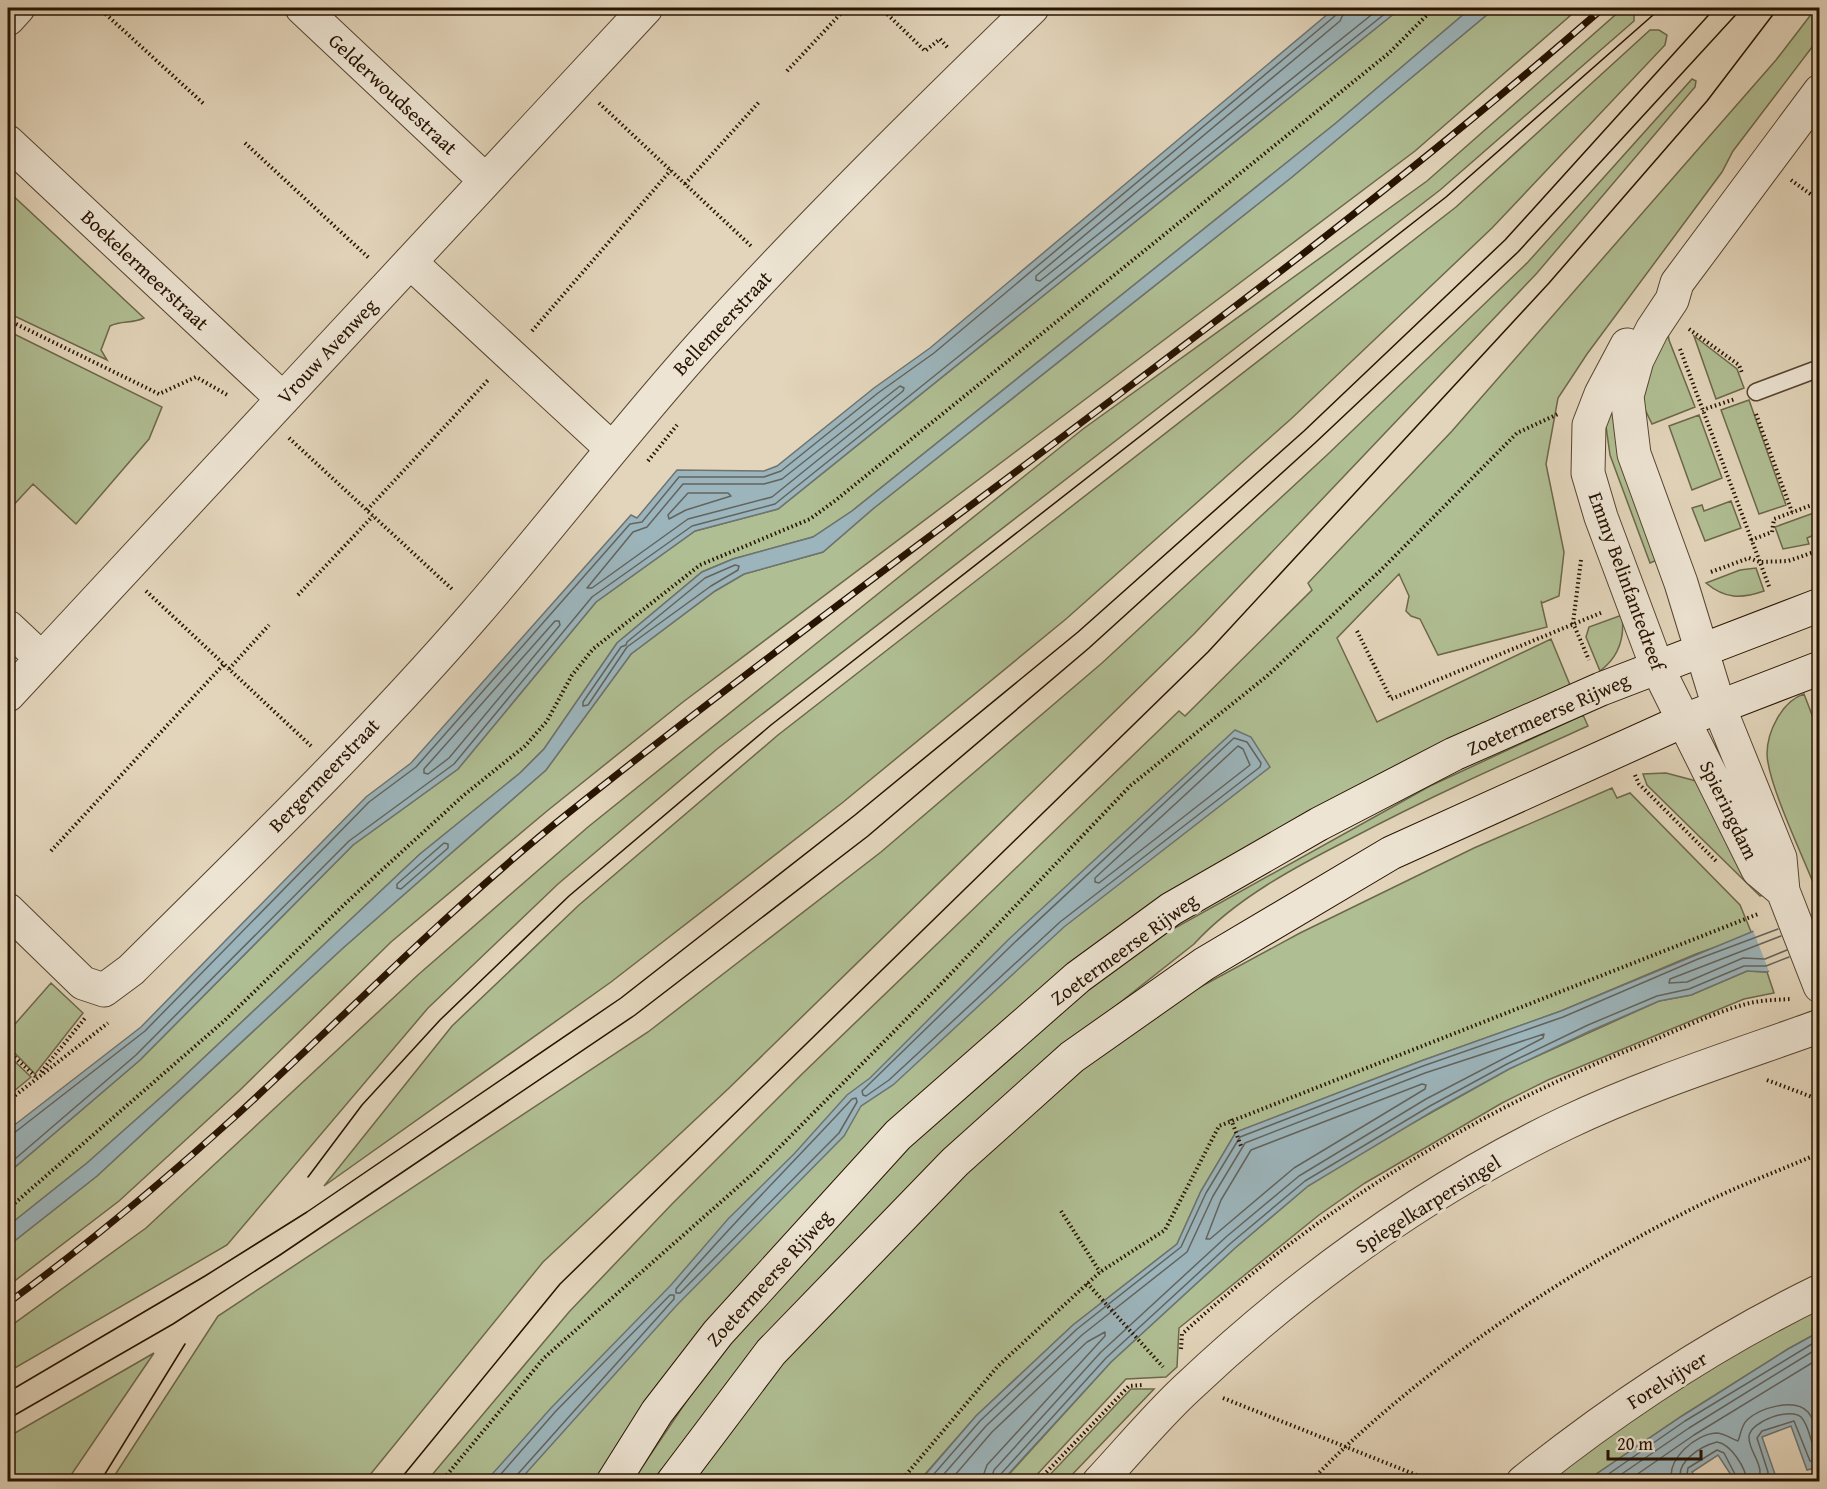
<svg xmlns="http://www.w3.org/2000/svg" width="1827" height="1489" font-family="'Gentium Book Plus',serif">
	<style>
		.green { fill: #b0be93; stroke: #6c684a; stroke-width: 1.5 }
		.water { fill: #9cb5bc; stroke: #6d7471; stroke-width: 1.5 }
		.pier { fill: #e3d5bb }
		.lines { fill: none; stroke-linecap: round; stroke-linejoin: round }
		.shore { stroke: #62645e; stroke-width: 1.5 }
		.service-casing { stroke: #564430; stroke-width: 19 }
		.minor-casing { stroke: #564430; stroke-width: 35 }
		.secondary-casing { stroke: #271301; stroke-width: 35 }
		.path { stroke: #271301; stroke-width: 4; stroke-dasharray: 1.5 3; stroke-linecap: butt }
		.service { stroke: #ede4d3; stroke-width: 16 }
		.minor { stroke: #ede4d3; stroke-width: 33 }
		.secondary { stroke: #ede4d3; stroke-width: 33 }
		.tram { stroke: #271301; stroke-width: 1.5 }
		.rail-casing { stroke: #271301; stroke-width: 7 }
		.rail { stroke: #ede4d3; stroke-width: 4.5; stroke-dasharray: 14; stroke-linecap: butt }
		.labels { text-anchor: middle; stroke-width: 6; stroke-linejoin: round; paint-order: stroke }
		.street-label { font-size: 20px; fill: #271301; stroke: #ede4d3 }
	</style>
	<rect width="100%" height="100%" fill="#e3d5bb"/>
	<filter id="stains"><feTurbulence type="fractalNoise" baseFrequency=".00333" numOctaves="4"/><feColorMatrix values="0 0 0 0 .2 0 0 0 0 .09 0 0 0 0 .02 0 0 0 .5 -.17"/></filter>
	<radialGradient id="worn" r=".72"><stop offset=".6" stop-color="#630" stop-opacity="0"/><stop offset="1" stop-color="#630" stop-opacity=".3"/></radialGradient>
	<path class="green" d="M1401 8H1471L1336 123 852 511 813 537 733 559 702 572 617 643 544 749 520 773 420 854 176 1084 87 1163 8 1226V1173L140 1060 353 845 458 769 596 602 695 531 778 509Z
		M1495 8H1579L1415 151 683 702 547 811 391 942 239 1091 119 1201 8 1286V1246L97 1176 343 948 546 770 631 654 715 591 744 574 823 552 874 508 1292 177Z
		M1634 8V21L1440 190 717 749 558 884 428 1008 227 1245 8 1372V1328L146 1228 419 974 588 827 1083 429 1427 181 1622 9Z
		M1816 8H1819V38L1733 151 1722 172 1587 354 1558 398 1546 464 1564 552 1559 596 1542 603 1541 601 1547 627 1438 655 1420 619 1411 616 1406 611 1409 596 1399 574 1337 638 1377 722 1551 639 1570 685 1025 1002 903 1111 635 1420 595 1481 426 1482 569 1312 672 1204 802 1074 1179 711 1185 716 1312 590 1308 583 1452 431 1776 60Z
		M1650 30H1659L1667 35 1665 45 1492 228 1292 418 1066 619 842 803 611 982 324 1186 452 1026 579 905 778 735 1456 207Z
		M1692 79 1696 81 1695 87 1537 273 1194 634 728 1089 543 1262 365 1481H111L218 1316 648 1032 881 852 1102 663 1327 455 1528 262Z
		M8 191 144 318C132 324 122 320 110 326L101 350 107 360 8 313Z
		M1666 321 1669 340 1695 407 1652 424 1639 397Z
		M8 331 162 407 149 439 76 524 33 484 8 511Z
		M1694 336 1737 369 1744 388 1716 399Z
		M1749 400 1786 505 1759 514 1721 410Z
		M1617 402 1664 557 1650 563 1610 455 1605 419Z
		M1699 415 1722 478 1692 490 1669 426Z
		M1731 501 1741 528 1705 541 1692 508 1702 505 1704 511Z
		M1819 511V533L1807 538 1809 544 1783 549 1775 527Z
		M1756 568 1764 591C1741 599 1725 599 1706 583L1740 570Z
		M1622 615C1625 638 1619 657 1600 671L1586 637 1589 627Z
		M1804 694 1819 733 1820 883 1814 885C1802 854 1768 784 1767 754 1767 732 1782 701 1804 694Z
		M1583 715 1588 726C1508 762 1429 797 1352 838 1297 866 1236 898 1194 944L1041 1065 706 1416 652 1481 632 1482 721 1350 851 1198 1130 953 1430 786Z
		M1666 773 1696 781 1765 895 1760 896 1647 785 1643 774Z
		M1612 788 1617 798 1630 793 1740 905 1752 934 1696 954 1561 1011 1421 1061 1236 1132 1201 1191 1177 1244 1073 1325 976 1416 919 1481 682 1482 775 1366 992 1138 1167 1005 1300 933 1474 848Z
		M1747 971 1767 972 1774 993 1744 999 1548 1080 1502 1103 1365 1183 1319 1215 1179 1328 1177 1367 1166 1377 1126 1379 1031 1481 1002 1482 1111 1362 1235 1248 1308 1186 1368 1148 1509 1069 1659 1001 1691 995Z
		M51 983 83 1013 35 1074 8 1046V1032Z
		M8 1055 31 1077 8 1096Z
		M1819 1300V1332L1788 1349 1682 1416 1586 1481 1537 1482 1640 1404Z
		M154 1353 67 1481H8V1437Z
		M1131 1389H1154L1066 1481H1044Z"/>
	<path class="water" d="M1335 8H1401L778 509 695 531 596 602 458 769 353 845 140 1060 8 1173V1130L141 1027 366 797 411 763 631 515 637 518 677 470 764 471 777 466 874 388 930 348Z
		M1471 8H1495L1292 177 874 508 823 552 744 574 715 591 631 654 546 770 343 948 97 1176 8 1246V1226L87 1163 176 1084 420 854 520 773 544 749 617 643 702 572 733 559 813 537 852 511 1336 123Z
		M1235 730 1251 737 1270 767 1064 927 893 1085 861 1106 844 1136 676 1306 519 1481H486L551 1408 671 1285 728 1219 794 1154 847 1095 870 1078 1009 939Z
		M1819 904V951L1767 972 1747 971 1691 995 1659 1001 1590 1031 1509 1069 1433 1111 1308 1186 1235 1248 1111 1362 1002 1481 919 1482 976 1416 1073 1325 1177 1244 1201 1191 1236 1132 1421 1061 1561 1011Z
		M1819 1332V1467L1807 1470 1791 1426 1762 1437 1776 1477 1766 1481H1735L1718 1455 1692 1472 1698 1481H1586L1682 1416 1788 1349Z"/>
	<path class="pier" d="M1820 901V955L1770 974 1753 930Z"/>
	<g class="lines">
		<path class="shore" d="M1346 8 1340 21 1036 276V280L1040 281 1380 8
			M900 386 904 388 903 391 772 497 688 519 592 588H587L633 532 647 527 683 484H764L782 479Z
			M688 493H728L731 496 686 510 669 519 668 515Z
			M735 565 739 566 738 570 711 586 627 647 588 705 583 706V702L621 647 626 645 627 642 705 578Z
			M555 621H559L560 625 449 758 428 774 424 773V769Z
			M1234 738 1247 742 1261 763 1260 767 1060 922 889 1080 866 1096 863 1095 862 1091 1014 943Z
			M1238 746 1243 749 1250 765 1099 883 1095 882V878Z
			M444 843 448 844V848L401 889 397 888V884Z
			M1781 936 1670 979 1669 983 1687 982 1743 958 1765 959 1787 950
			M1422 1084 1426 1085 1425 1089 1294 1168 1210 1239H1206L1221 1200 1251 1150Z
			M852 1099 856 1098 857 1102 839 1133 680 1293H676V1289C732 1223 793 1163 852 1099Z
			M8 1135 14 1133 145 1031 369 802 416 767 630 524 642 522 679 477H764L781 471 878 393 934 353 1336 15 1338 8
			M8 1165 136 1055 349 841 454 764 592 597 692 526 775 504 1392 8
			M494 1482 555 1412 670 1295H674V1299L517 1475 515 1482
			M927 1482 980 1421 1077 1329 1181 1247 1206 1193 1240 1137 1423 1066 1563 1017 1698 959 1778 929
			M937 1482 986 1426 1082 1335 1187 1252 1213 1196 1245 1143 1425 1073 1544 1034 1543 1038 1426 1099 1299 1176 1226 1237 1101 1352 994 1470 990 1482
			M949 1482 992 1432 1087 1342 1105 1332V1336L987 1465 981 1482
			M998 1482 1000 1475 1106 1358 1231 1243 1305 1181 1430 1106 1507 1064 1588 1025 1657 996 1689 989 1744 966H1766L1789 957
			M1597 1482 1685 1421 1820 1339
			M1610 1482 1689 1428 1820 1347
			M1626 1482 1694 1435 1820 1358
			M1672 1482C1666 1459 1696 1434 1716 1433 1725 1433 1731 1439 1738 1441 1741 1434 1741 1426 1747 1420 1760 1408 1795 1397 1808 1412 1814 1419 1817 1429 1820 1438
			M1682 1482C1673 1463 1701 1446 1717 1442 1731 1444 1746 1468 1747 1482
			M1691 1482 1687 1474 1688 1468 1717 1450 1724 1453 1739 1482
			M1758 1482C1758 1478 1760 1475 1760 1472 1760 1460 1748 1449 1749 1436 1751 1421 1791 1407 1801 1417 1809 1425 1811 1442 1815 1453L1820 1454
			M1766 1482 1768 1472 1757 1438 1762 1431 1794 1421 1810 1461 1820 1462"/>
		<defs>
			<path id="service" d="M1756 392 1820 368"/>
			<path id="minor" d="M302 8 485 180
				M8 19 18 8
				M1820 91 1677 283 1672 300 1652 330 1637 360 1627 396 1634 454 1681 583 1719 707 1780 858 1783 891 1820 986
				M8 142 283 399
				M410 262 611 448
				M1627 345 1601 394 1589 425 1588 473 1601 517 1657 667 1758 870 1783 891
				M8 627 41 658
				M8 695 646 8
				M8 910 83 983 104 990 131 970C248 854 368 738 476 613 556 521 629 424 711 334 814 221 923 114 1032 8
				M1099 1482C1128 1451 1155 1418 1186 1389 1298 1283 1426 1190 1566 1123 1648 1084 1734 1057 1820 1026
				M1523 1482C1614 1409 1715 1342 1820 1291"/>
			<path id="secondary" d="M613 1482 657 1412 718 1333 898 1135 1078 977 1171 909 1319 824 1454 754 1601 689 1820 605
				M673 1482 771 1352 955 1162 1072 1057 1204 964 1391 853 1685 720 1820 668"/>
		</defs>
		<use href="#service" class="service-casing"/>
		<use href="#minor" class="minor-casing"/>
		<use href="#secondary" class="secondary-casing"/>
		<path class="path" d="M99 8 205 105
			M881 8 925 51 940 39 948 48
			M787 71 846 8
			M599 103 751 246
			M245 143 370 259
			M1791 180 1820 201
			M685 184 760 101
			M8 320 159 394 196 377 229 396
			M1689 329 1739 365 1742 373
			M532 331 671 170
			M1680 349 1770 589
			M1702 410 1735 399
			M1756 414 1792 512
			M289 438 453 590
			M648 461 677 425
			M367 510 489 379
			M1751 540 1772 532 1774 519 1820 502
			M1581 560 1573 623 1589 660
			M1711 572 1749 558 1760 562 1788 561 1820 550
			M146 591 311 746
			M298 595 373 516
			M1357 631 1391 699 1603 612
			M229 669 269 625
			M1814 702 1820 717
			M1635 775 1639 784 1716 861
			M51 851 224 664
			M8 1051 36 1077
			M41 1072 86 1017
			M1767 1080 1820 1100
			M8 1101 108 1023
			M1231 1119 1241 1146
			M8 1209 224 1021 348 901 464 795 525 746 547 721 572 675 593 649 700 565 810 519 836 500 1389 53 1434 8
			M1061 1211 1100 1272
			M1087 1283 1163 1367
			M1181 1349 1182 1334C1318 1210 1476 1109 1649 1042 1680 1029 1713 1013 1746 1004 1760 1000 1776 1000 1791 999
			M1223 1398 1434 1482
			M441 1482 544 1358 756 1171 939 986 1130 786 1267 676 1381 570 1517 433 1558 414
			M900 1482 998 1366 1100 1272 1165 1230 1219 1126 1758 914
			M1037 1482 1129 1386 1143 1385
			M1310 1482C1413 1374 1569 1269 1702 1204 1740 1185 1781 1170 1820 1153"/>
		<use href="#service" class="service"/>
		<use href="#minor" class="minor"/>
		<use href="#secondary" class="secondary"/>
		<path class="tram" d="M308 1177 362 1105 440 1020 569 896 771 725 1446 197 1661 8
			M8 1392 205 1276 307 1212 621 998 855 815 1078 632 1304 431 1505 240 1715 8
			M8 1419 173 1324 280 1255 635 1015 868 836 1089 648 1315 443 1518 252 1742 8
			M100 1482 185 1344
			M398 1482 560 1284 1208 652 1549 283 1707 101 1778 8"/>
		<defs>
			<path id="rail" d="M8 1303C88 1244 165 1180 239 1113 348 1013 451 907 567 814 909 541 1273 296 1603 8"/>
		</defs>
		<use href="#rail" class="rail-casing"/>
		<use href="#rail" class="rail"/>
	</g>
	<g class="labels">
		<g class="street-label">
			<text transform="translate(393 94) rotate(43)" y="7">Gelderwoudsestraat</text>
			<text transform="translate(145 270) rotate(43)" y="7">Boekelermeerstraat</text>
			<text transform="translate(722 323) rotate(-47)" y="7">Bellemeerstraat</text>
			<text transform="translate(327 351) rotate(-47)" y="7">Vrouw Avenweg</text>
			<text transform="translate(1627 581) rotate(70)" y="7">Emmy Belinfantedreef</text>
			<text transform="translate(1548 714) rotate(-24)" y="7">Zoetermeerse Rijweg</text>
			<text transform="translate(324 775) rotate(-46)" y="7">Bergermeerstraat</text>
			<text transform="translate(1729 810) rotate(64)" y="7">Spieringdam</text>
			<text transform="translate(1124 949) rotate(-36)" y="7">Zoetermeerse Rijweg</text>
			<text transform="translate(1428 1204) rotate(-32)" y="7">Spiegelkarpersingel</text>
			<text transform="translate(769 1278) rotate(-48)" y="7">Zoetermeerse Rijweg</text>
			<text transform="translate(1667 1380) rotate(-32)" y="7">Forelvijver</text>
		</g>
	</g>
	<rect width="1827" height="1489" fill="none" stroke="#e3d5bb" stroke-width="30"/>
	<rect x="9" y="9" width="1809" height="1471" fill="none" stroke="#271301" stroke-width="3"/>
	<rect x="15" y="15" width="1797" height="1459" fill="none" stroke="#271301" stroke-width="1.5"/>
	<path d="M1608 1450v9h93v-9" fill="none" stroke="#271301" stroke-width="3"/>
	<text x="1617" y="1450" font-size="18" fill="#271301" stroke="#ede4d3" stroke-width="4.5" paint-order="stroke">20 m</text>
	<rect width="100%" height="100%" filter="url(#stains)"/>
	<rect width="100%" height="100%" fill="url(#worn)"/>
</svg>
